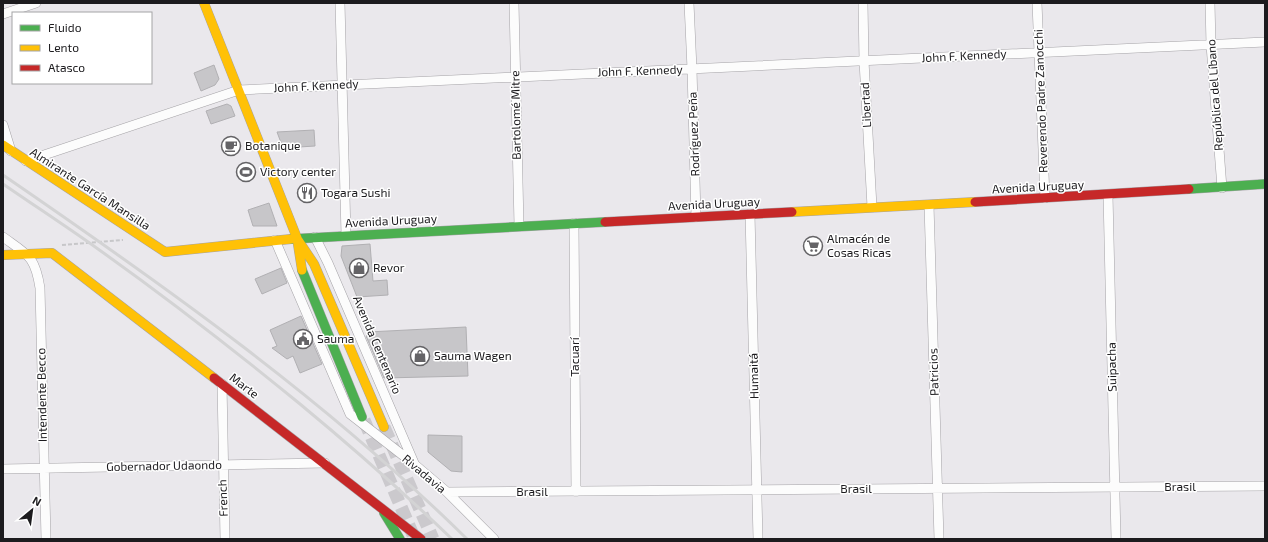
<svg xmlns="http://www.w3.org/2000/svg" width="1268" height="542" font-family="'Exo 2',sans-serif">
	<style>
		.building { fill: #c7c6c9; stroke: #b1b0b3 }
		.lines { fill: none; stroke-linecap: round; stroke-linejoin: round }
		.secondary-tunnel { stroke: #cbc9cd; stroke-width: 13; stroke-dasharray: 13 6; stroke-linecap: butt }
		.street-casing { stroke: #a5a3a7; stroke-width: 10 }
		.fast-casing { stroke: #a5a3a7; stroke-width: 10 }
		.slow-casing { stroke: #a5a3a7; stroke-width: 10 }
		.jam-casing { stroke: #a5a3a7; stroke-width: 10 }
		.path { stroke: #c7c7c9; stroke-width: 2; stroke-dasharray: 4 2; stroke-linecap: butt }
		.street { stroke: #fcfcfc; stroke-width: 9 }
		.fast { stroke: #4caf50; stroke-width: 9 }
		.slow { stroke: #ffc107; stroke-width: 9 }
		.jam { stroke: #c62828; stroke-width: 9 }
		.rail { stroke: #d3d3d4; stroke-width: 3 }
		.labels { text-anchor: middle; stroke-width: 3; stroke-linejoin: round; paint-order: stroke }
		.street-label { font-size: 12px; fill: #1c1b1e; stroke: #fff }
		.poi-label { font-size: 12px; fill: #1c1b1e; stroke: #fff; text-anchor: start }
	</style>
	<rect width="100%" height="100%" fill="#eae8ec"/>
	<path class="building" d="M214 65 219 79 215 85 201 91 194 73Z
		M227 104 231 106 235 116 211 124 206 111Z
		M314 130 315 146 283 148 277 132Z
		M315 188 316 197 301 198 298 189Z
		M269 203 277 226H253L248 210Z
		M370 244 373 281 387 280 388 295 357 297 341 256 342 246Z
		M281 268 287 283 262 294 255 279Z
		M301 316 322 364 300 373 293 356 287 359 272 348 277 346 270 330Z
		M466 327 468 376 384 378 366 336 368 335V332Z
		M428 435 462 436V472L451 471 428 452Z"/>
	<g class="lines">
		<path class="secondary-tunnel" d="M364 420 413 535
			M384 427 433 539"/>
		<defs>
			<path id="street" d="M340 3 346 235
				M514 3 519 226
				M689 3 692 69 696 217
				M863 3 864 61 872 207
				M1037 3 1045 198
				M1210 3 1211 45 1222 188
				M3 14 36 3
				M3 125 11 151
				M26 161 239 90 1265 42
				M1108 195 1116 539
				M929 205 939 539
				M750 214 758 539
				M574 223 576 492
				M3 237C28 255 35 256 40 288L46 539
				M315 237 328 263 414 463
				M275 240 350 414 414 464 447 492 494 539
				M222 384 225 539
				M3 469 325 463
				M447 492 1265 486"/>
			<path id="fast" d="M1189 189 1265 184
				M291 239 605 222
				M302 270 362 417
				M384 513 400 539"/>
			<path id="slow" d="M204 3 297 238 302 270
				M3 145 165 252 291 239
				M792 212 975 202
				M298 240 314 264 384 427
				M3 255 52 253 214 378"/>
			<path id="jam" d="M975 202 1189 189
				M605 222 792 212
				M214 378 421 539"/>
		</defs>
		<use href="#street" class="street-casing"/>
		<use href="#fast" class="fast-casing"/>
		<use href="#slow" class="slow-casing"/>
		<use href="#jam" class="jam-casing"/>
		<path class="path" d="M62 245 123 240"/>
		<use href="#street" class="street"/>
		<use href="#fast" class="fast"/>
		<use href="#slow" class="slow"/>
		<use href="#jam" class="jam"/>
		<path class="rail" d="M3 175C165 286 326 400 467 539
			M3 184C35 206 67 227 98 249 167 298 234 350 300 404 352 447 403 492 452 539"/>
	</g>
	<defs>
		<symbol id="cafe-ring" viewBox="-11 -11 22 22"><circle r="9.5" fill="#fff" stroke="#646366" stroke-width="1.5"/><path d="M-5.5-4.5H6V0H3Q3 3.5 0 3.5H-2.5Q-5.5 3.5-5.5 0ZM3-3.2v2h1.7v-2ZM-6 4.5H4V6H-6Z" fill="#646366"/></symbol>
		<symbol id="stadium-ring" viewBox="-11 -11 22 22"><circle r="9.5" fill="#fff" stroke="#646366" stroke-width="1.5"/><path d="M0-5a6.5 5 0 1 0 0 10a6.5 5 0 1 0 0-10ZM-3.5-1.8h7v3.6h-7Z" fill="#646366"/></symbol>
		<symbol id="restaurant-ring" viewBox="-11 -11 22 22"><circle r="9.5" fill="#fff" stroke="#646366" stroke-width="1.5"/><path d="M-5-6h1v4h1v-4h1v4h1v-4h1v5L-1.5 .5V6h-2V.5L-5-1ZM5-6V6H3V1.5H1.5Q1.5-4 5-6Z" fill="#646366"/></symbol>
		<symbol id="supermarket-ring" viewBox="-11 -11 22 22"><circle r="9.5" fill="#fff" stroke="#646366" stroke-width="1.5"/><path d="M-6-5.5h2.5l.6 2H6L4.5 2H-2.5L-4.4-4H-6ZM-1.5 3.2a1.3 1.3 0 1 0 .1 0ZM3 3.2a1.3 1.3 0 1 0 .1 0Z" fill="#646366"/></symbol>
		<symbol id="shop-ring" viewBox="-11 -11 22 22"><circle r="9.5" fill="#fff" stroke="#646366" stroke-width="1.5"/><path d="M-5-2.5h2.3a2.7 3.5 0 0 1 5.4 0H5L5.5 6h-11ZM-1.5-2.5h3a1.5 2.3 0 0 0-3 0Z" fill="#646366"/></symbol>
		<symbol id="civic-ring" viewBox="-11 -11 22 22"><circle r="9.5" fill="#fff" stroke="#646366" stroke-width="1.5"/><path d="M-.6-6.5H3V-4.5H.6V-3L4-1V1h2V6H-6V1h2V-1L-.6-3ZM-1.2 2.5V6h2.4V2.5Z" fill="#646366"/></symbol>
	</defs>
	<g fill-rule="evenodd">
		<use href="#cafe-ring" x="220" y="135" width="22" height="22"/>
		<use href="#stadium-ring" x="235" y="161" width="22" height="22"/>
		<use href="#restaurant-ring" x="296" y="182" width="22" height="22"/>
		<use href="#supermarket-ring" x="802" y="235" width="22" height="22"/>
		<use href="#shop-ring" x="348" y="257" width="22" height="22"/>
		<use href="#civic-ring" x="292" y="328" width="22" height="22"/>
		<use href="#shop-ring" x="409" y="345" width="22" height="22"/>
	</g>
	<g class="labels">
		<g class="street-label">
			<text transform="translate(964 56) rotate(-3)" y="4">John F. Kennedy</text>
			<text transform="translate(640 71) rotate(-2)" y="4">John F. Kennedy</text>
			<text transform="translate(316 86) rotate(-3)" y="4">John F. Kennedy</text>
			<text transform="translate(1215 95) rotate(-94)" y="4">República del Líbano</text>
			<text transform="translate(1041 101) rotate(-92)" y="4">Reverendo Padre Zanocchi</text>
			<text transform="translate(866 105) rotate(-93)" y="4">Libertad</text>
			<text transform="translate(516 115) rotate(-91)" y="4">Bartolomé Mitre</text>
			<text transform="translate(694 134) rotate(-92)" y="4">Rodríguez Peña</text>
			<text transform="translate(1038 187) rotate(-3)" y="4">Avenida Uruguay</text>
			<text transform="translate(90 189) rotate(33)" y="4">Almirante García Mansilla</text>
			<text transform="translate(714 204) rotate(-3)" y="4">Avenida Uruguay</text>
			<text transform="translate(391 221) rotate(-3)" y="4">Avenida Uruguay</text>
			<text transform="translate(377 345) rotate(67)" y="4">Avenida Centenario</text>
			<text transform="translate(575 357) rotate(-90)" y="4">Tacuarí</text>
			<text transform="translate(1112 367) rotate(-91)" y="4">Suipacha</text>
			<text transform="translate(934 372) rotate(-92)" y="4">Patricios</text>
			<text transform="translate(754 376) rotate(-91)" y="4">Humaitá</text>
			<text transform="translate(244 386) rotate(37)" y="4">Marte</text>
			<text transform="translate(42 395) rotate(-91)" y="4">Intendente Becco</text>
			<text transform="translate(164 466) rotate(-1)" y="4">Gobernador Udaondo</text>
			<text transform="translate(424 474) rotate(40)" y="4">Rivadavia</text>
			<text x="1180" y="491">Brasil</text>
			<text x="856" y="493">Brasil</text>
			<text x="532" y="496">Brasil</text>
			<text transform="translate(223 498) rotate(-92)" y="4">French</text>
		</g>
		<g class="poi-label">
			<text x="245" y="150">Botanique</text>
			<text x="260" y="176">Victory center</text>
			<text x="321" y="197">Togara Sushi</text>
			<text x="827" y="243">Almacén de<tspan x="827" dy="14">Cosas Ricas</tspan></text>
			<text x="373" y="272">Revor</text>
			<text x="317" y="343">Sauma</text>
			<text x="434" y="360">Sauma Wagen</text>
		</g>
	</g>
	<rect width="1268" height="542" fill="none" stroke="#1c1b1e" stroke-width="8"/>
	<rect x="12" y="12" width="140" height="72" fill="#ffffff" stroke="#a4a4a5"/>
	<rect x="20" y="25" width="20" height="6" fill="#4caf50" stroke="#a4a4a5"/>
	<text x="48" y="32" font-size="12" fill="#1c1b1e">Fluido</text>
	<rect x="20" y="45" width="20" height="6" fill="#ffc107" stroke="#a4a4a5"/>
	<text x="48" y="52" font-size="12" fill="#1c1b1e">Lento</text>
	<rect x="20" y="65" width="20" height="6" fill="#c62828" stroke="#a4a4a5"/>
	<text x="48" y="72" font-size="12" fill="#1c1b1e">Atasco</text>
	<g transform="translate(32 510) rotate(29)" stroke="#ffffff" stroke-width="3" paint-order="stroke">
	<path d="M0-3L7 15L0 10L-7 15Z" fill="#1c1b1e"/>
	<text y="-6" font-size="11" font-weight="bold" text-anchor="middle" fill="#1c1b1e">N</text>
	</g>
</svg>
